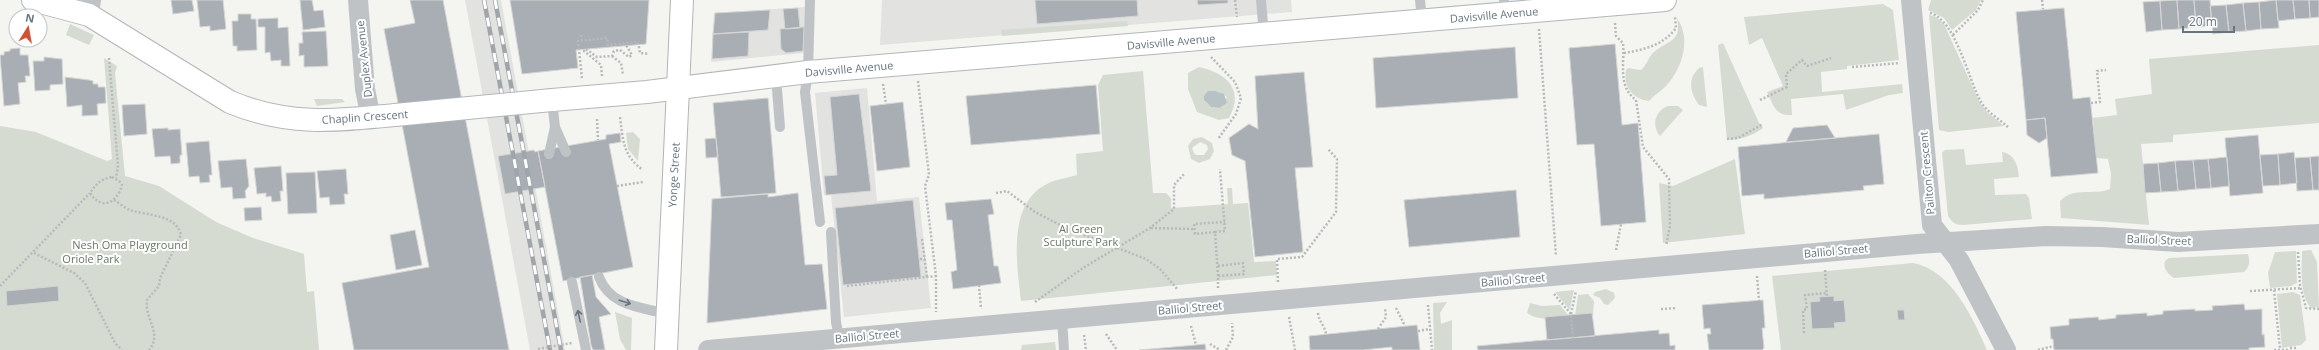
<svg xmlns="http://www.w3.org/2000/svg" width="2319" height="350" font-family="'Open Sans',sans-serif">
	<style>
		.built { fill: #e2e3e1 }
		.green { fill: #d6dbd2; fill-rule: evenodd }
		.water { fill: #b7c2c5 }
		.building { fill: #a8aeb3; stroke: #d5d5d3 }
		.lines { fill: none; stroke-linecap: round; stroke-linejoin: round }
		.secondary-casing { stroke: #b2b7ba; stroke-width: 24 }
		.primary-casing { stroke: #b1b5b8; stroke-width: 24 }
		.path { stroke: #b7babc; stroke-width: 2.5; stroke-dasharray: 2 2; stroke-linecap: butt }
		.lane { stroke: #c0c3c6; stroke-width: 10 }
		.street { stroke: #c0c3c6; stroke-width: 20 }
		.secondary { stroke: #fff; stroke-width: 22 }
		.primary { stroke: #fff; stroke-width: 22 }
		.rail-casing { stroke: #9fa5a9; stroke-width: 4.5 }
		.rail { stroke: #fff; stroke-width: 3; stroke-dasharray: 9; stroke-linecap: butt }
		.secondary-bridge-casing { stroke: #b2b7ba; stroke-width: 24; stroke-linecap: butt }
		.path-bridge { stroke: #b7babc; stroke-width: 2.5; stroke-dasharray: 2 2; stroke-linecap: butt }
		.secondary-bridge { stroke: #fff; stroke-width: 22 }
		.oneway { stroke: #66757f }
		.labels { text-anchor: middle; stroke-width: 4; stroke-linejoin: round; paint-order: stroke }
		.street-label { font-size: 11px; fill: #66757f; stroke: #fff }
		.park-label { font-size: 11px; fill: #697764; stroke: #fff }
	</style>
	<rect width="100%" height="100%" fill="#f4f4f1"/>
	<path class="built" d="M465 0H501L565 350H530Z
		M882 0H1291L1292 12 880 45Z
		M805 7 804 53 711 62 714 13Z
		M867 88 877 201 919 197 931 308 844 317 831 195H824L815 93Z"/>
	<path class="green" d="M1931 0H1981L1976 10 1952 30 1944 18 1928 10Z
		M1883 4 1893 10 1899 60 1847 66V69L1821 72 1822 92 1902 84 1903 93 1889 95 1846 110 1843 94 1791 99 1792 115C1775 116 1774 106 1767 92L1783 86 1762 38 1749 45 1744 17Z
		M1929 15 1936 17 1944 24 1979 101 1987 112 2004 126 1948 132 1939 130Z
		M1677 19C1681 23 1683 30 1684 36 1686 54 1678 74 1665 87 1660 92 1654 95 1649 101 1632 99 1623 86 1626 70L1628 68 1641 70C1648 64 1648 57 1654 52 1667 41 1682 42 1677 19Z
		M1127 21 1128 26 1002 36 1001 30Z
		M70 24 94 35 89 45 66 35Z
		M1723 43 1759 123 1763 128C1752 136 1741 140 1727 140L1718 45Z
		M2319 45V123L2173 135V142L2141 144 2149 225 2061 218 2060 201C2075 186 2093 196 2110 189L2111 174 2108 159 2096 158 2093 118 2117 115 2115 99 2152 94 2149 59Z
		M104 58 117 66 115 73 125 176 159 186 216 222 253 238 304 254 307 292 314 291 319 350H0V126L36 132 107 161 112 159Z
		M1199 67C1226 73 1245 89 1229 118L1219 120 1197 112 1188 89V73ZM1219 92 1227 97 1219 108 1211 107 1204 100Z
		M1703 67 1707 107 1699 105C1690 93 1687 79 1699 68Z
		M1143 71 1153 193H1166L1171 198V208L1228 204 1227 188H1232L1233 204 1248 203 1254 262 1276 261 1277 275 1021 301C1017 266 1007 205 1045 185 1055 179 1067 178 1077 175L1076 154 1103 151 1098 85 1103 75Z
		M314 99H342L345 102 317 106Z
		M1668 106H1678L1683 110 1660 136C1651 125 1655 111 1668 106Z
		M633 132 640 139 638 161 628 149 626 133Z
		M1202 137 1212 143 1214 151 1210 159 1199 163 1191 159 1188 146 1193 139ZM1200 142 1207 145 1208 149 1204 155H1196L1194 153 1192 148Z
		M1964 149 1966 165 2003 162 2002 152C2015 154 2018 166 2019 177L1994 179 1995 195 2026 194 2029 198 2032 219 1963 225C1955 225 1952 222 1948 216L1942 153 1945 150Z
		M1735 159 1745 234 1663 243 1659 183 1673 186Z
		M2311 250 2317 262 2319 307 2311 308C2299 295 2302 267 2302 251Z
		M2296 251 2297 283 2291 286 2270 288 2268 273 2275 252Z
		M2248 254C2250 261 2250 267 2244 272L2174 278C2167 273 2163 269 2165 261L2169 258Z
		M1913 263C1952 270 1973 319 1987 350H1781L1772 276Z
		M1606 289 1614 293 1615 298 1608 305 1604 304 1600 298 1593 295 1595 292Z
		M1574 290 1570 309H1569L1555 292Z
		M2293 292 2300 295 2306 340 2301 345 2282 348 2277 294Z
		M1588 294 1594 301 1593 315 1575 316 1578 295Z
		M1447 302 1440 313 1441 324 1452 320V350H1434L1433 303Z
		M1530 303 1542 306 1560 305 1569 316C1554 318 1541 322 1527 313Z
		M615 312 632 318 631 350H626L620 339Z
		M1055 342 1056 350H1021L1022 345Z"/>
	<path class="water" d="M1208 91H1215L1224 94 1227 103 1219 108 1211 107 1204 100V96Z"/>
	<path class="building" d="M171 0H192L194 11 173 14Z
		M197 0H223L226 29 210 31V26L200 27Z
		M300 0H312L314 11 323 10 325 27 303 30Z
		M410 0H443L509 350H354L342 283 429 267 384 29 415 23Z
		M510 0H649L646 44 576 50 578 68 522 74Z
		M1035 0H1137L1138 16 1037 24Z
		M1197 0H1228V3L1198 5Z
		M2177 0H2194L2196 27 2179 29Z
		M2177 0 2179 29 2162 30 2160 1Z
		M2194 0H2210L2212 26 2196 27Z
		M2276 0H2293L2295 19 2278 21Z
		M2276 0 2279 28 2261 29 2259 2Z
		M2293 0H2309L2310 18 2295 19Z
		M2309 0H2319V17L2310 18Z
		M2160 1 2162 30 2146 32 2143 2Z
		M2259 2 2261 29 2246 31 2243 3Z
		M2243 3 2246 31 2229 32 2226 5Z
		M2226 5 2229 32 2213 34 2210 6Z
		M798 8 800 28 785 29 783 9Z
		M2064 8 2073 99 2090 97 2098 173 2051 177 2045 118 2026 120 2016 12Z
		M770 10 768 30 713 34 715 13Z
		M238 14H251V19H256L257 50 237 51V46H233L232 21H238Z
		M278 18V28L288 27 290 66H281V60L271 61 270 52 265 53V27H258V19Z
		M804 27 803 51 786 53 781 49 780 29Z
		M326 31 328 66 304 67V55L299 56V43H303L302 32Z
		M749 32 748 56 712 59 713 34Z
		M1615 44 1622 125 1638 123 1646 222 1601 226 1594 144 1577 145 1569 48Z
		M1515 47 1518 98 1376 108 1373 58Z
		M20 48V55H28L30 76H25L26 82 18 83 20 104 4 106 0 55H4V52L10 51V49Z
		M44 57 62 59 63 84 50 85V90L35 91 33 61H44Z
		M1304 72 1313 167 1295 168 1303 252 1255 257 1245 161 1232 155 1229 138 1249 124 1258 129 1255 76Z
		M65 77 89 80 93 81V84H98V87H105L106 103 97 104 98 115 82 116V105L67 107Z
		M1096 85 1100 134 971 145 966 96Z
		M859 94 871 191 826 195 824 176 837 175 830 97Z
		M768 98 776 193 721 197 713 103Z
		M903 102 910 167 877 171 870 106Z
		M145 104 147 134 124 136 122 105Z
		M2045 118 2047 138 2039 143 2027 135 2026 120Z
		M1827 125 1835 138 1786 142 1793 128Z
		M168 128V130L180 129 182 155H180V163L171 164 170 156 155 157 152 129Z
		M620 133 621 142 609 144 633 267 563 281 538 151 606 139V135Z
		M1879 134 1884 184 1863 186 1864 190 1764 199V194L1742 196 1738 147Z
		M2258 135 2263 193 2230 196 2225 138Z
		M716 138 718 157 706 158 705 139Z
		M209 141 212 175H209L210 182 200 183 199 176 189 177 186 143Z
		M534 150 535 152 538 151 545 187 505 194 498 156Z
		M2294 152 2297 183 2280 185 2278 154Z
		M2278 154 2280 185 2263 186 2260 155Z
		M2319 156V190H2313L2310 157Z
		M2227 157 2229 186 2211 188 2208 159Z
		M2310 157 2313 190 2297 191 2295 158Z
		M246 159 249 186 245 191 246 198 233 199 232 187 221 188 218 161Z
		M2208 159 2211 188 2196 189 2193 160Z
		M2193 160 2196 189 2178 191 2175 161Z
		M2175 161 2178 191 2161 192 2158 163Z
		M2158 163 2161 192 2145 193 2143 164Z
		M281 166 283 191H280L281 201 272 202 271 196 266 197V193L257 194 254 168Z
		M346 169 348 194H344L345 204 330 205 329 197 320 198 317 171Z
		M315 172 317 213 288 214 286 173Z
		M1516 190 1520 237 1409 247 1404 200Z
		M798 193 805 265 822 264 827 309 707 323 712 199 768 194V197Z
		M991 199 994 214 988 215 994 266H998L1001 283 953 289 951 272 957 270 952 220H947L945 203Z
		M913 200 921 277 843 285 835 208Z
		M261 207 262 220 245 221 244 208Z
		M415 230 422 265 396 270 390 235Z
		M592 275 596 297 611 314 599 317 605 350H593L591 345 580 277Z
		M58 286 59 301 7 306 6 291Z
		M1834 296V301L1844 300 1846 322 1834 323 1835 328 1812 329 1810 302 1820 301 1819 297Z
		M1763 300 1765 328H1762L1764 348 1762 350H1709L1707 334H1711L1710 328 1704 329 1702 305Z
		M2244 304 2245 310 2262 309V335L2264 334 2265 347 2249 348V350H2054L2053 339H2051L2050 327 2069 325V319L2098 317 2099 320 2116 318V315L2147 313V316L2163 314V311L2195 309V311L2213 310 2212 306Z
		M1897 310H1904L1905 320H1898Z
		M1592 313 1595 336 1547 340 1545 317Z
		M1417 325 1420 350H1392V347L1363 350H1310L1309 336Z
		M1659 330V334L1669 333 1670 346 1675 345V350H1478L1477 346Z
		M1205 344 1206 350H1139L1196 345Z"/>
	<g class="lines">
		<defs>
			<path id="secondary" d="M33 0 89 15 230 102C287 126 335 121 395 115
				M552 100 647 92 808 72 1665 0"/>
			<path id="primary" d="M666 350 682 0"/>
		</defs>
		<use href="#secondary" class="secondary-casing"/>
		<use href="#primary" class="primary-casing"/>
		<path class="path" d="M1235 0 1237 17
			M2042 0 2043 9
			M1930 13C1956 20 1968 79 1981 102 1987 112 1999 119 2008 127
			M1615 23 1616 36 1623 43C1625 63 1617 86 1636 100L1643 147 1669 179 1670 226 1666 246
			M1539 29 1556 256
			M581 35 582 41
			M1953 35 1978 10 1983 0
			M1624 53C1643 50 1664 45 1676 28L1675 17
			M612 56 621 63 623 75
			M1211 57 1235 82 1241 98 1236 114 1218 139
			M109 58 118 166 116 178
			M1852 67 1900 63
			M602 76 601 65 584 51 586 49 597 57 612 56 614 51 620 50 629 57 632 55 626 45
			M582 78 578 41 607 38 608 45 638 42 640 53 649 54
			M918 81 929 175 925 186 936 276V312
			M883 84 886 104
			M1760 100 1787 87 1786 74 1802 60 1807 66 1831 58
			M2091 103 2100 102 2097 71 2106 70
			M620 117C623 140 623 156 643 170
			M597 119 598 140
			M1727 139 1738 138 1763 124
			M112 177 119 181 122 185C117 203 102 211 90 193 96 184 101 179 112 177Z
			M617 186 643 182
			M996 193 1007 191 1035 212 1066 228 1146 259 1160 269 1178 290
			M114 200C119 203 125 208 130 210 148 216 176 214 181 235L160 278 159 286 147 300C144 318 163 334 149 350
			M1151 228 1195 229
			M1215 232 1195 234 1194 224 1225 222
			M922 239 927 277
			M1616 250 1621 224
			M2298 252 2300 285 2306 308 2319 309
			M34 253 74 273 85 283 115 343 122 350
			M920 259H925
			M1218 266 1243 263 1244 274 1218 276
			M1825 270 1827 296
			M1218 276 1215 232 1225 231 1220 169
			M1757 276 1759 301
			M1278 282 1277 259 1302 257 1336 212 1337 159 1328 149
			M979 285 981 309
			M0 286 90 193
			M847 286 936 276
			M1218 288V275
			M2274 290 2280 349
			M2250 291 2301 288
			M1554 294 1571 314 1573 338
			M1035 302 1083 268 1150 228 1174 209V185L1185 173
			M1428 305 1432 350
			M1396 308 1405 326
			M1661 309 1677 308
			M1318 313C1319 322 1325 326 1326 334
			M1571 314 1576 291
			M1289 317 1295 350
			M1191 326 1196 345
			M1378 329 1386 317 1385 308
			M1418 331 1430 329
			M1804 333 1803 310 1807 309 1805 295 1827 293
			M1106 334 1117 350
			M1084 335 1086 350
			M1210 344 1220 350
			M2290 348H2297
			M1226 350 1233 337 1232 323
			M2038 350 2054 346
			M2274 350H2290"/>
		<path class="lane" d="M810 0 808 72 805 92 820 222
			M1261 0 1264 35
			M1420 0 1422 20
			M1504 0 1506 14
			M776 77 780 127
			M555 127 566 152
			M549 154 555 127 552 100
			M831 232 836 322 839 338
			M599 277C610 306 640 307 667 314
			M572 282 586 350
			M1062 319 1064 350"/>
		<path class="street" d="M358 0 365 89 371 118
			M1911 0 1932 225 1959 260 2006 350
			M89 15 91 0
			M708 350 1917 244 2046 236 2102 237 2178 242 2319 234"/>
		<use href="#secondary" class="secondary"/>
		<use href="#primary" class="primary"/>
		<defs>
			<path id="rail" d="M484 0 550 350
				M495 0 561 350"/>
		</defs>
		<use href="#rail" class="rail-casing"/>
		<use href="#rail" class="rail"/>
		<defs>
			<path id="secondary-bridge" d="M395 115 552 100"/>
		</defs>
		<use href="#secondary-bridge" class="secondary-bridge-casing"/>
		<path class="path-bridge" d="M538 349 572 343"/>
		<use href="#secondary-bridge" class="secondary-bridge"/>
	</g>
	<defs><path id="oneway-shaft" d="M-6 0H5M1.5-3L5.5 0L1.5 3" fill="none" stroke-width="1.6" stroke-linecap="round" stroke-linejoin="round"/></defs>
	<g class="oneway">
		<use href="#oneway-shaft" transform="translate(625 302) rotate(18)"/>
		<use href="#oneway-shaft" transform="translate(579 316) rotate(-102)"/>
	</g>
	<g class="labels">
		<g class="street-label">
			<text transform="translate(1494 15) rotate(-5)" y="4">Davisville Avenue</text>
			<text transform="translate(1171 42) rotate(-5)" y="4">Davisville Avenue</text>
			<text transform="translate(364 59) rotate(-96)" y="4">Duplex Avenue</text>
			<text transform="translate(849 69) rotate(-5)" y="4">Davisville Avenue</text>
			<text transform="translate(365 117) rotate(-4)" y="4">Chaplin Crescent</text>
			<text transform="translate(1927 173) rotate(-95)" y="4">Pailton Crescent</text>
			<text transform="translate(674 175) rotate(-87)" y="4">Yonge Street</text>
			<text transform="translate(2159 240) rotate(2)" y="4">Balliol Street</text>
			<text transform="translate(1836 251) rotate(-5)" y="4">Balliol Street</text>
			<text transform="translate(1513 280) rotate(-5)" y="4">Balliol Street</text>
			<text transform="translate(1190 308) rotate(-5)" y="4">Balliol Street</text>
			<text transform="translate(867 336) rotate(-5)" y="4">Balliol Street</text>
		</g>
		<g class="park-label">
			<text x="1081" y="233">Al Green<tspan x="1081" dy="13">Sculpture Park</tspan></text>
			<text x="130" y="249">Nesh Oma Playground</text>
			<text x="91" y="263">Oriole Park</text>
		</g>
	</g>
	<g transform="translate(28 28) rotate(11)"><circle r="19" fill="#ffffff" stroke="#c2c8cc"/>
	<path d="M0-3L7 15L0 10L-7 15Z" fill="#d25133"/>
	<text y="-6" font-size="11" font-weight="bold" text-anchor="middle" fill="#66757f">N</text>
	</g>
	<path d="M2183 26v6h51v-6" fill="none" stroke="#66757f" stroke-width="2"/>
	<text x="2189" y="26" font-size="12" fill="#66757f" stroke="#ffffff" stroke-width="3" paint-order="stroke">20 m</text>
</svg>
